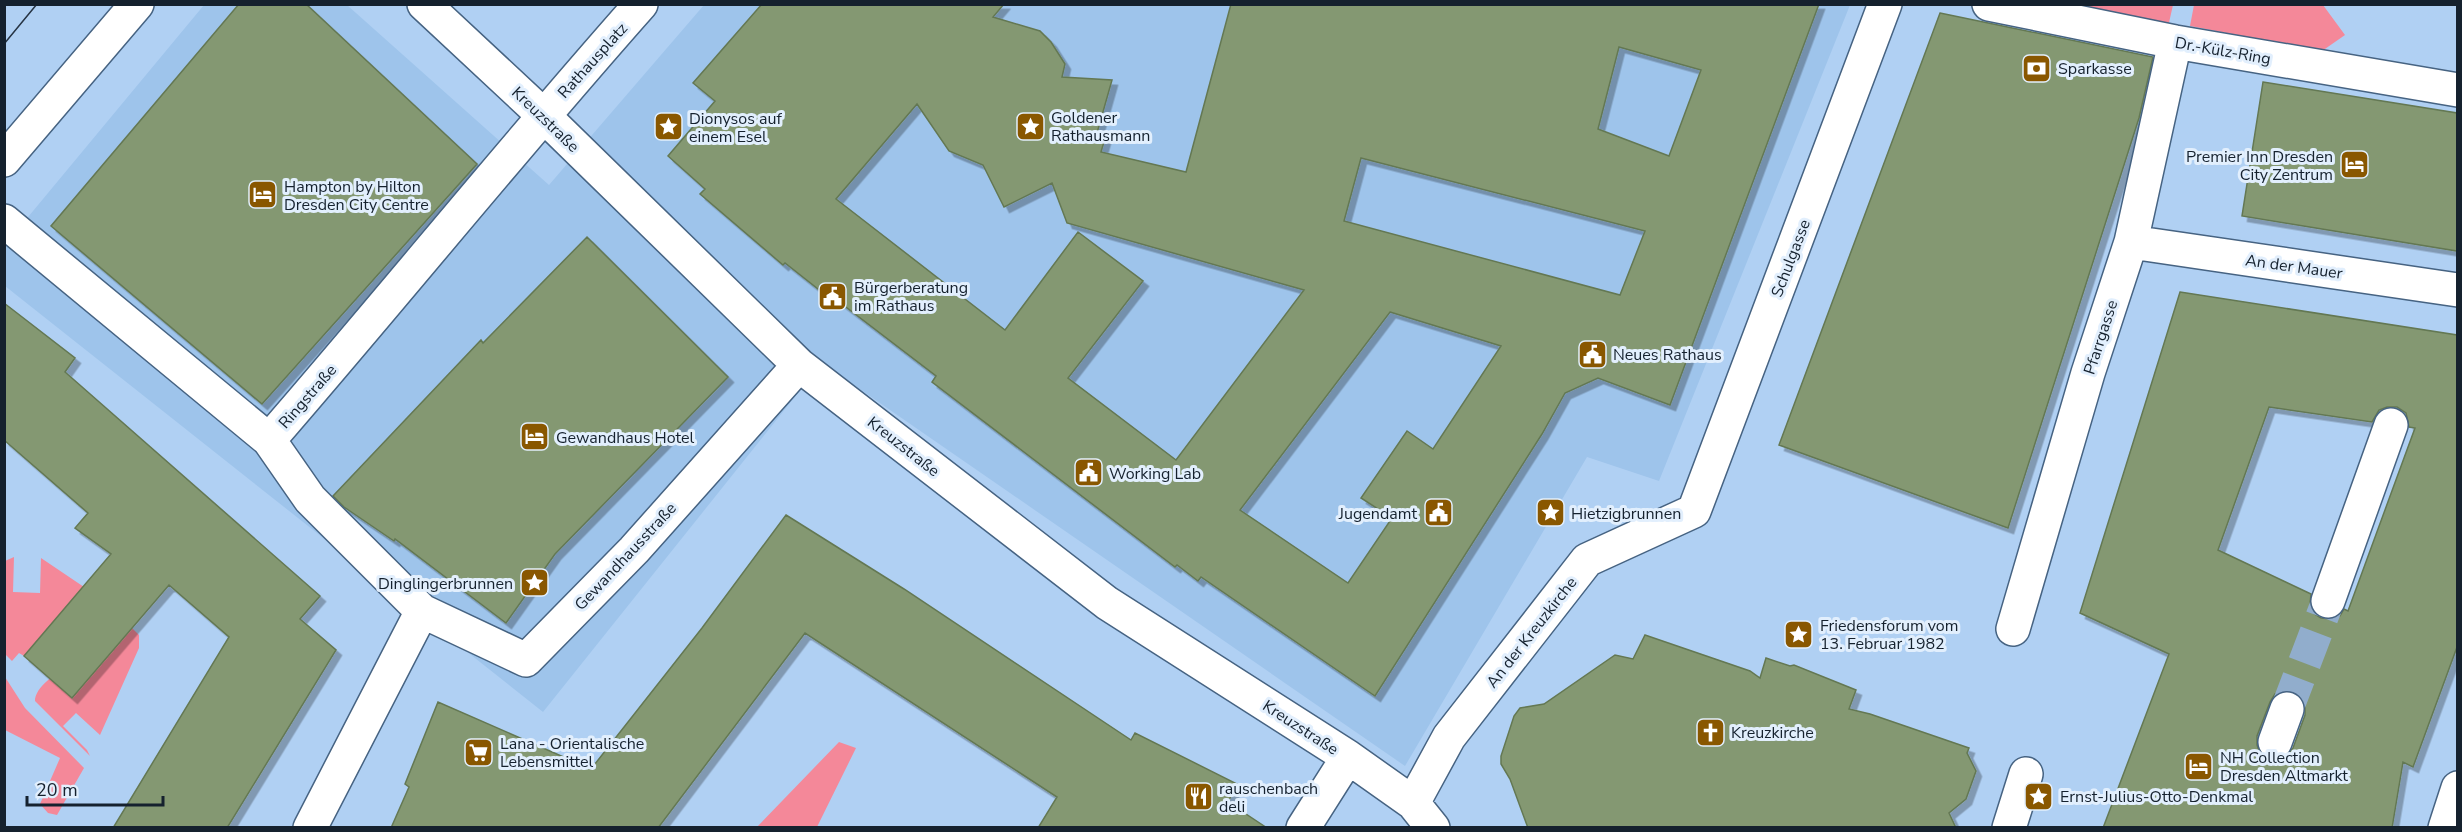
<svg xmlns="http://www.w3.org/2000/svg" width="2462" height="832" font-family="'Nunito Sans',sans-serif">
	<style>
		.built { fill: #9ec4eb }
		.green { fill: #f48899 }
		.building { fill: #849872; stroke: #647853; stroke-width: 1.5; fill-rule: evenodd; filter: url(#shadow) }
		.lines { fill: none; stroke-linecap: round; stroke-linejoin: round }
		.minor-tunnel { stroke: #91adcc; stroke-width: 33; stroke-dasharray: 33 16; stroke-linecap: butt }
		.minor-casing { stroke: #466382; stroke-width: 36 }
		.minor { stroke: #fff; stroke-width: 33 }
		.tram { stroke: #263444; stroke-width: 1.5 }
		.labels { text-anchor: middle; stroke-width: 6; stroke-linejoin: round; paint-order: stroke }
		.street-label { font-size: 16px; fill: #15212e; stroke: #e2effd }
		.poi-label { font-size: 16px; fill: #15212e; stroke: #e2effd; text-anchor: start }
	</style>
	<defs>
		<filter id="shadow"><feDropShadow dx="5.5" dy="5.5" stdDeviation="0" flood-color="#0004"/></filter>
	</defs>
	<rect width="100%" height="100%" fill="#b0d0f3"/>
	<path class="built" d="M204 5H347L549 185 704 5H1850L1659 481 1587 457 1405 766 822 363 543 712 5 286 4 246Z"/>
	<path class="green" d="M2062 5H2173L2168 27Z
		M2194 5H2323L2345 35 2322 51 2190 26Z
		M14 557 13 592 40 593 41 558 84 587 24 656 19 653 12 661 5 654V561Z
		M132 628 139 635V648L100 735 76 713 63 726 87 750 90 756 35 701C36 673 112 647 132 628Z
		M5 677 25 708 84 768 57 815 48 813 40 804 60 758 5 730Z
		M839 742 856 748 817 827H757Z"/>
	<path class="building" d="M239 4H306L477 164 262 404 51 226Z
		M762 4H1004L993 17 1040 31 1051 42 1065 64 1062 77 1112 80 1097 133 1106 135 1101 152 1186 172 1231 4H1819L1670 405 1598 378 1565 393 1542 434 1375 696 1201 577 1198 581 1177 565 1175 567 932 382 936 376 834 298 832 300 785 263 783 265 700 194 705 189 668 156 715 101 693 83ZM1619 47 1701 70 1669 156 1598 129ZM917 104 949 151 983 165 1004 207 1052 183 1067 223 1304 290 1176 460 1068 378 1143 281 1078 232 1005 330 836 199ZM1361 158 1645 231 1620 295 1344 221ZM1390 312 1501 346 1433 449 1407 431 1361 498 1392 518 1348 583 1240 510Z
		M1940 13 2153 57 2139 118 2008 528 1779 445Z
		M2263 82 2457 113V251L2242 216Z
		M587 237 728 377 555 554 506 623 395 539 394 541 344 507 333 496 481 340 483 343Z
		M2180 292 2457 335V647L2413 767 2403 762 2392 828H2103L2169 654 2080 613ZM2269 407 2372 422 2379 410 2387 407H2397L2406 413 2409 427 2415 428 2348 611 2344 609 2340 616 2332 619 2321 618 2313 613 2310 604 2311 594 2218 550ZM2284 691H2293L2301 697 2305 705V715L2293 748 2287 756 2279 760H2269L2260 754 2257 745V736L2270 702 2275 694Z
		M4 303 75 358 65 372 320 596 300 619 336 650 227 828H113L229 637 169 585 72 698 24 656 111 554 75 528 88 513 4 440Z
		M786 515 904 589 1131 740 1135 733 1237 784 1228 802 1267 828H1038L1057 797 805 633 658 828H391L409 787 405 784 438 702 591 769 702 628Z
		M1645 635 1750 671 1760 678 1766 658 1790 666 1794 665 1856 690 1849 709 1870 714 1969 748 1967 753 1976 771 1966 799 1949 813 1956 828H1528L1510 779 1501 764V756L1514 716 1520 708 1544 704 1615 655 1633 659Z"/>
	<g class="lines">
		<path class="minor-tunnel" d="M2287 709 2328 601"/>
		<defs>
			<path id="minor" d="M424 4 543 115 799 365 1107 603 1348 757 1413 803 1433 828
				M1989 4 2175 42 2458 90
				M4 160 137 4
				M4 221 269 440 310 499 422 611
				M2131 242 2458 290
				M269 440C394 296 514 147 641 4
				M2328 601 2391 425
				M2013 629 2088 373 2131 242 2175 42
				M2275 742 2287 709
				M1413 803 1449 737 1587 560 1694 511 1885 4
				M310 828 422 611 526 660 634 550 799 365
				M1303 828 1348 757
				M2009 828 2026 774
				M2445 828 2458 788"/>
		</defs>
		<use href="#minor" class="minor-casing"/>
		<use href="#minor" class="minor"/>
		<path class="tram" d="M4 6 6 4
			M4 44 37 4"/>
	</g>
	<defs>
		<symbol id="bank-square" viewBox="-11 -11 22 22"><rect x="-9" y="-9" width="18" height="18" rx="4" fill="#895700" stroke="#e2effd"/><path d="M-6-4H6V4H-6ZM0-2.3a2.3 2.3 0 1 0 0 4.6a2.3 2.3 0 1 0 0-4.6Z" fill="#fff"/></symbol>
		<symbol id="sight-square" viewBox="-11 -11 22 22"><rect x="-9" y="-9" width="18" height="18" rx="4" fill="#895700" stroke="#e2effd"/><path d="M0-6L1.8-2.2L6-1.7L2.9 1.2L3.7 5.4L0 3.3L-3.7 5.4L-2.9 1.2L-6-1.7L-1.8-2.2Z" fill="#fff"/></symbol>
		<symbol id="hotel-square" viewBox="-11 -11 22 22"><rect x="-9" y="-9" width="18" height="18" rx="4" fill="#895700" stroke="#e2effd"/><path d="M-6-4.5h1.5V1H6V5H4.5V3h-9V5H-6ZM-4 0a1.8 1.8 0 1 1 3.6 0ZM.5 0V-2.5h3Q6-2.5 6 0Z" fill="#fff"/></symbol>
		<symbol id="civic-square" viewBox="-11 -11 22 22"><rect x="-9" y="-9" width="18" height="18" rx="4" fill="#895700" stroke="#e2effd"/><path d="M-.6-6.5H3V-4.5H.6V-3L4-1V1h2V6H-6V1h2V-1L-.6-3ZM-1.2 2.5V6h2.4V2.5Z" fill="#fff"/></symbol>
		<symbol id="church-square" viewBox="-11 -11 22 22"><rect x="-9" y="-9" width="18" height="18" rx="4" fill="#895700" stroke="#e2effd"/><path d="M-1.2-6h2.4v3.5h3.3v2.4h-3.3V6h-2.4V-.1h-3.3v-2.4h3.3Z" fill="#fff"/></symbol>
		<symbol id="supermarket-square" viewBox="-11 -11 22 22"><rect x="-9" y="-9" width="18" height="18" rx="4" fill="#895700" stroke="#e2effd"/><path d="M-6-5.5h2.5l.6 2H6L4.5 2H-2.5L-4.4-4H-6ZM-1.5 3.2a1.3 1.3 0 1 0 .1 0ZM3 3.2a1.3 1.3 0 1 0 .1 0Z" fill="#fff"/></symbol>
		<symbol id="restaurant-square" viewBox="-11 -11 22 22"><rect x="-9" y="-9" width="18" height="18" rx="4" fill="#895700" stroke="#e2effd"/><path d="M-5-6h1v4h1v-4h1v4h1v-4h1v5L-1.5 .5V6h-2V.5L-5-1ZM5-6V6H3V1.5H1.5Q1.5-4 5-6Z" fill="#fff"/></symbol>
	</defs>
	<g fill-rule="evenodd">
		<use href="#bank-square" x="2020" y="52" width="33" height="33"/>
		<use href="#sight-square" x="1014" y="110" width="33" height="33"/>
		<use href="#sight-square" x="652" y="110" width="33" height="33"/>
		<use href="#hotel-square" x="2338" y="148" width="33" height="33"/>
		<use href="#hotel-square" x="246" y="178" width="33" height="33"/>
		<use href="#civic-square" x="816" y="280" width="33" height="33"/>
		<use href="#civic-square" x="1576" y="338" width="33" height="33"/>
		<use href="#hotel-square" x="518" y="420" width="33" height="33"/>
		<use href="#civic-square" x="1072" y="456" width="33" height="33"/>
		<use href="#civic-square" x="1422" y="496" width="33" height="33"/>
		<use href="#sight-square" x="1534" y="496" width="33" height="33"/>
		<use href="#sight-square" x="518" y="566" width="33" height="33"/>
		<use href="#sight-square" x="1782" y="618" width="33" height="33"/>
		<use href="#church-square" x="1694" y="716" width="33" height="33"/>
		<use href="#supermarket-square" x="462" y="736" width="33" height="33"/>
		<use href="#hotel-square" x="2182" y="750" width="33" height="33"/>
		<use href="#sight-square" x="2022" y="780" width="33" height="33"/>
		<use href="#restaurant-square" x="1182" y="780" width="33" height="33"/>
	</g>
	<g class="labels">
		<g class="street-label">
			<text transform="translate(2223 50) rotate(10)" y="6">Dr.-Külz-Ring</text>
			<text transform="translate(592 60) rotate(-48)" y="6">Rathausplatz</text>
			<text transform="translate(546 119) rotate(44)" y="6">Kreuzstraße</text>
			<text transform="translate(1790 258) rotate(-69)" y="6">Schulgasse</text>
			<text transform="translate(2294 266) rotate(8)" y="6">An der Mauer</text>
			<text transform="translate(2100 337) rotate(-72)" y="6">Pfarrgasse</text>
			<text transform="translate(307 396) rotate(-49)" y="6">Ringstraße</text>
			<text transform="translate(904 446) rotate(38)" y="6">Kreuzstraße</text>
			<text transform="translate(625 556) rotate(-47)" y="6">Gewandhausstraße</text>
			<text transform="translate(1531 632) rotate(-52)" y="6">An der Kreuzkirche</text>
			<text transform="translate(1301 727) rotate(33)" y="6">Kreuzstraße</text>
		</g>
		<g class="poi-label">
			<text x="2058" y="74">Sparkasse</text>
			<text x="1051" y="123">Goldener<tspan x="1051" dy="18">Rathausmann</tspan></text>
			<text x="689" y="124">Dionysos auf<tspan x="689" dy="18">einem Esel</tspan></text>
			<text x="2333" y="162" text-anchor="end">Premier Inn Dresden<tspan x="2333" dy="18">City Zentrum</tspan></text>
			<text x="284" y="192">Hampton by Hilton<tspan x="284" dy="18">Dresden City Centre</tspan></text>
			<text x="854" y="293">Bürgerberatung<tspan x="854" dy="18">im Rathaus</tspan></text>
			<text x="1613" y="360">Neues Rathaus</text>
			<text x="556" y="443">Gewandhaus Hotel</text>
			<text x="1109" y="479">Working Lab</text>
			<text x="1417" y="519" text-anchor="end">Jugendamt</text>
			<text x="1571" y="519">Hietzigbrunnen</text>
			<text x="513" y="589" text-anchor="end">Dinglingerbrunnen</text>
			<text x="1820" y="631">Friedensforum vom<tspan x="1820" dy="18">13. Februar 1982</tspan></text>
			<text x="1731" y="738">Kreuzkirche</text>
			<text x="500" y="749">Lana - Orientalische<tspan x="500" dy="18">Lebensmittel</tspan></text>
			<text x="2220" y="763">NH Collection<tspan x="2220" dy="18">Dresden Altmarkt</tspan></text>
			<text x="1219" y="794">rauschenbach<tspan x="1219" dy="18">deli</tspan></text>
			<text x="2060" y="802">Ernst-Julius-Otto-Denkmal</text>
		</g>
	</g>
	<rect width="2462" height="832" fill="none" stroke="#15212e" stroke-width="12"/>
	<path d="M27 796v9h136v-9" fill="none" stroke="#15212e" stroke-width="3"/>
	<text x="36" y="796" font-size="18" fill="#15212e" stroke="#e2effd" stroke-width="4.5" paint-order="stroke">20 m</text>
</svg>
